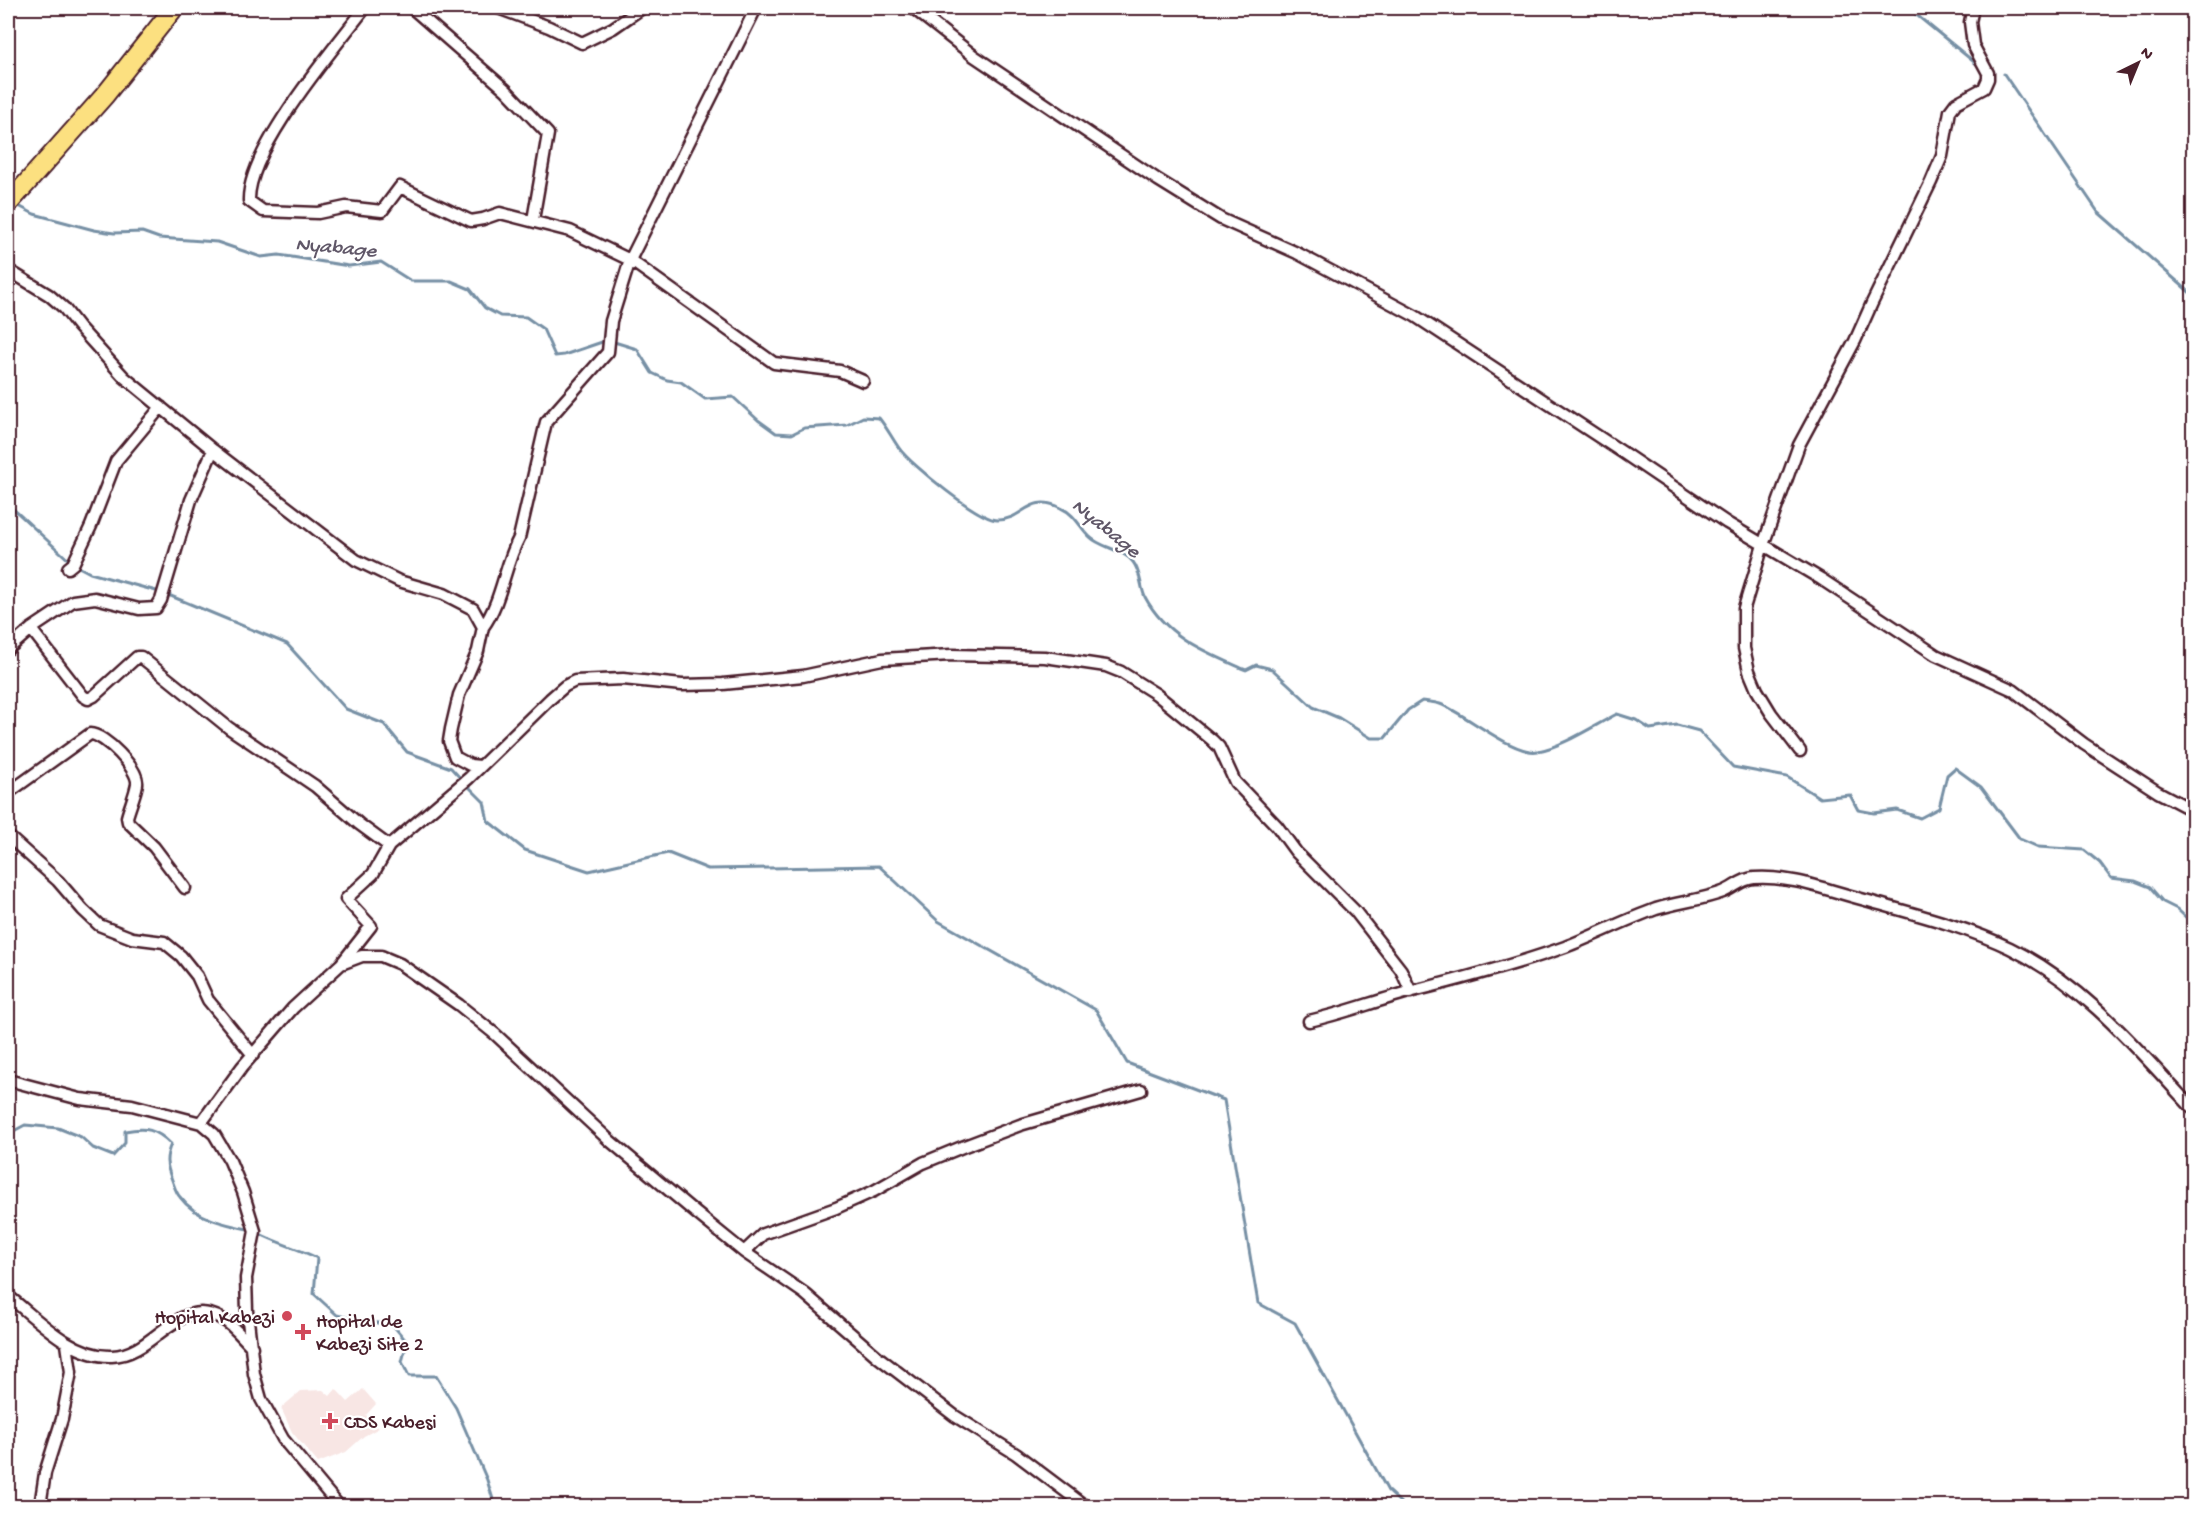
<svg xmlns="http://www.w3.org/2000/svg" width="2201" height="1514" font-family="'Gochi Hand',sans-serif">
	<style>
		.built { fill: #f8e6e4 }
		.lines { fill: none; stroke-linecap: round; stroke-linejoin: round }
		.stream { stroke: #7790a5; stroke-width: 3 }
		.street-casing { stroke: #4a1f2b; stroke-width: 15 }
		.highway-casing { stroke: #4a1f2b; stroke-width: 22 }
		.street { stroke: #fff; stroke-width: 10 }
		.highway { stroke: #fce080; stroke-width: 18 }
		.poi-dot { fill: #d1495b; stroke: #fff; stroke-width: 2 }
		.labels { text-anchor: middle; stroke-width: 4.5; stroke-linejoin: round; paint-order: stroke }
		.poi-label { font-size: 20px; fill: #4a1f2b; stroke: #fff; text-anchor: start }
		.water-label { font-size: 21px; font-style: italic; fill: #605768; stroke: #fff }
	</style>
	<rect width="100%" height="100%" fill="#fff"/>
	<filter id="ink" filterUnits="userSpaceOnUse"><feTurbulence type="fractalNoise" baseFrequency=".0167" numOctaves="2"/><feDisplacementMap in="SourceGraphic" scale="12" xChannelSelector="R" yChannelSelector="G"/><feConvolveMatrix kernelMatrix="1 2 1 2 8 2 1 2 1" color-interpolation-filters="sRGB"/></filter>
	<g filter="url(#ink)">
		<path class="built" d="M336 1389 348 1402 363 1389 376 1404 366 1415 379 1428 364 1436 346 1452 318 1463 292 1432 281 1408 301 1391 323 1390 330 1396Z"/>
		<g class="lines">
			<path class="stream" d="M1908 8 1979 66
				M2004 74 2098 212 2194 296
				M15 204 34 214 94 230 114 233 142 232 159 238 217 242 261 257 279 255 349 266 381 262 411 281H451L470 289 485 308 500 316 526 317 543 329 555 356 564 355 605 341
				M611 341 637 349 652 373 667 380 681 382 705 399 733 397 758 420 776 433 792 434 804 428 847 425 863 417 879 418C887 428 892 438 899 448 910 464 980 521 998 520 1024 520 1029 492 1061 508 1075 514 1080 528 1090 537 1101 548 1123 549 1133 562 1141 572 1140 586 1145 597 1167 638 1206 652 1246 670L1256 665 1272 669 1313 707 1339 718 1371 738H1385L1408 710 1422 701C1428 702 1434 702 1440 704 1465 713 1514 756 1538 751 1562 747 1595 725 1617 714L1636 720 1650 729 1677 725 1699 731 1733 767 1787 777 1820 798 1850 795 1858 810 1874 813 1897 810 1920 818 1939 808 1947 775 1955 768 1981 787 2020 839 2038 847 2084 850 2100 863 2111 878 2135 881 2150 887 2163 902 2177 909 2194 925
				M8 504 73 564 90 573 160 592
				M166 594 287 644 346 709 384 724 407 752 451 768 462 780
				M467 785 484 802 488 821 525 850 589 871 668 853 708 869 879 866 938 921 1096 1010 1127 1063 1224 1100 1258 1303 1295 1323 1388 1491 1404 1506
				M2194 953 2187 966 2189 981H2194
				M8 1134 25 1125 58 1128 81 1137 93 1148 113 1156 125 1143V1131C146 1127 156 1129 171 1144 165 1158 166 1165 172 1180 174 1185 176 1193 180 1197 196 1219 227 1225 252 1230
				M258 1233C277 1243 297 1248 317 1258L314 1294 337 1315 365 1322 392 1324 407 1342 402 1362 409 1376H436L456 1408 487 1480 495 1506"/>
			<defs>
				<path id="street" d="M365 8C333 50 247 150 249 201L263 211 318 213 346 207 382 211 400 187 471 221 483 219 500 213 570 231 630 260 774 363 840 371 863 381
					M412 8 506 90 548 134 533 220
					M498 8 549 27 582 43 613 28 642 8
					M913 8 974 56 1158 180 1221 219 1297 253 1415 316 1622 452 1727 523 1821 579 1936 655 2013 690 2084 744 2158 792 2194 811
					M8 270 49 295 64 308 78 326 124 377 213 450 356 560 399 581 444 594 473 609 483 627 478 651 459 695 451 729 449 741 455 757 470 765 480 766
					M68 568 73 564 91 526 116 461 161 407
					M483 627C502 601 504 566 519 538L546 422 608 352 611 321 630 260 756 8
					M31 629 83 696 88 699 94 696 137 657H141L229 728 315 786 359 824 389 846
					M8 649 31 629 73 601 95 598 139 609 156 608 161 600 191 500 213 450
					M1800 751 1771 713 1757 690 1749 671 1744 648V608L1763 545 1799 445 1855 341 1872 303 1931 182 1942 156 1950 111 1956 103 1984 88 1988 79V73L1973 45 1970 22 1973 8
					M8 793 90 734C104 734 139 769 137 784 135 795 130 806 127 817L128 822 154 847 185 888
					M8 836 58 881 83 910 99 925 132 938 164 942 181 956 197 976 208 1000 253 1055
					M341 964 371 926 346 899 373 874 389 846 469 778 550 699 565 686 575 681 623 679 682 685 723 684 803 676 882 659 951 655 1045 657 1106 666 1121 672 1156 694 1212 740 1219 747 1235 782 1277 826 1296 852 1355 911 1401 970 1411 992
					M1309 1021C1345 1013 1378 1000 1413 991 1465 978 1515 965 1565 947 1596 935 1625 920 1656 909 1678 902 1702 900 1723 892 1734 888 1741 879 1754 878 1790 875 1830 891 1865 900 1914 914 1964 926 2010 948 2085 985 2138 1050 2194 1110
					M8 1080 80 1099 132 1105 201 1123 214 1134 230 1161 243 1192 255 1231 246 1278 247 1311 254 1374 261 1399 283 1439 339 1506
					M201 1123 242 1067 293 1008 341 964 362 956H381L400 964 459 1005 495 1034 609 1140 696 1213 744 1252 804 1293 878 1357 955 1416 1016 1454 1085 1506
					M744 1252 763 1234 836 1208 874 1191 923 1163 962 1147 1020 1125 1141 1090
					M8 1296C36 1318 73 1358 112 1356 155 1355 177 1294 222 1319 233 1325 243 1338 252 1347
					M40 1506 45 1473 62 1419 71 1372 67 1344"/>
				<path id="highway" d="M8 204 105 95 174 8"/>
			</defs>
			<use href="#street" class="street-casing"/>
			<use href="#highway" class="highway-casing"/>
			<use href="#street" class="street"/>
			<use href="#highway" class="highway"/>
		</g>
	</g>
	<g class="poi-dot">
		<circle cx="287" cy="1316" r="6"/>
		<path d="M300 1323h6v6h6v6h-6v6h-6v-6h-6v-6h6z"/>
		<path d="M327 1412h6v6h6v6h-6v6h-6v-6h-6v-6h6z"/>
	</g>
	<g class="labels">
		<g class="poi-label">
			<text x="275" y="1323" text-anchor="end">Hopital Kabezi</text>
			<text x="316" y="1327">Hopital de<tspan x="316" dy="23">Kabezi Site 2</tspan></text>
			<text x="344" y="1428">CDS Kabesi</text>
		</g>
		<g class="water-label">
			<text transform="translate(336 246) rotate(5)" y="7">Nyabage</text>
			<text transform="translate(1107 527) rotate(39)" y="7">Nyabage</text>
		</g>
	</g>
	<rect width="2201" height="1514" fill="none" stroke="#fff" stroke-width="30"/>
	<rect x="15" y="15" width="2171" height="1484" fill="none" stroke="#4a1f2b" stroke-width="2" filter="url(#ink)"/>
	<g transform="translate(2138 63) rotate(43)" stroke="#ffffff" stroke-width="4.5" paint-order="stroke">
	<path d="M0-4.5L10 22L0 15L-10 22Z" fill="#4a1f2b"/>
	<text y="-9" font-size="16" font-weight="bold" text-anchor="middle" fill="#4a1f2b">N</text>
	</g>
</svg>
